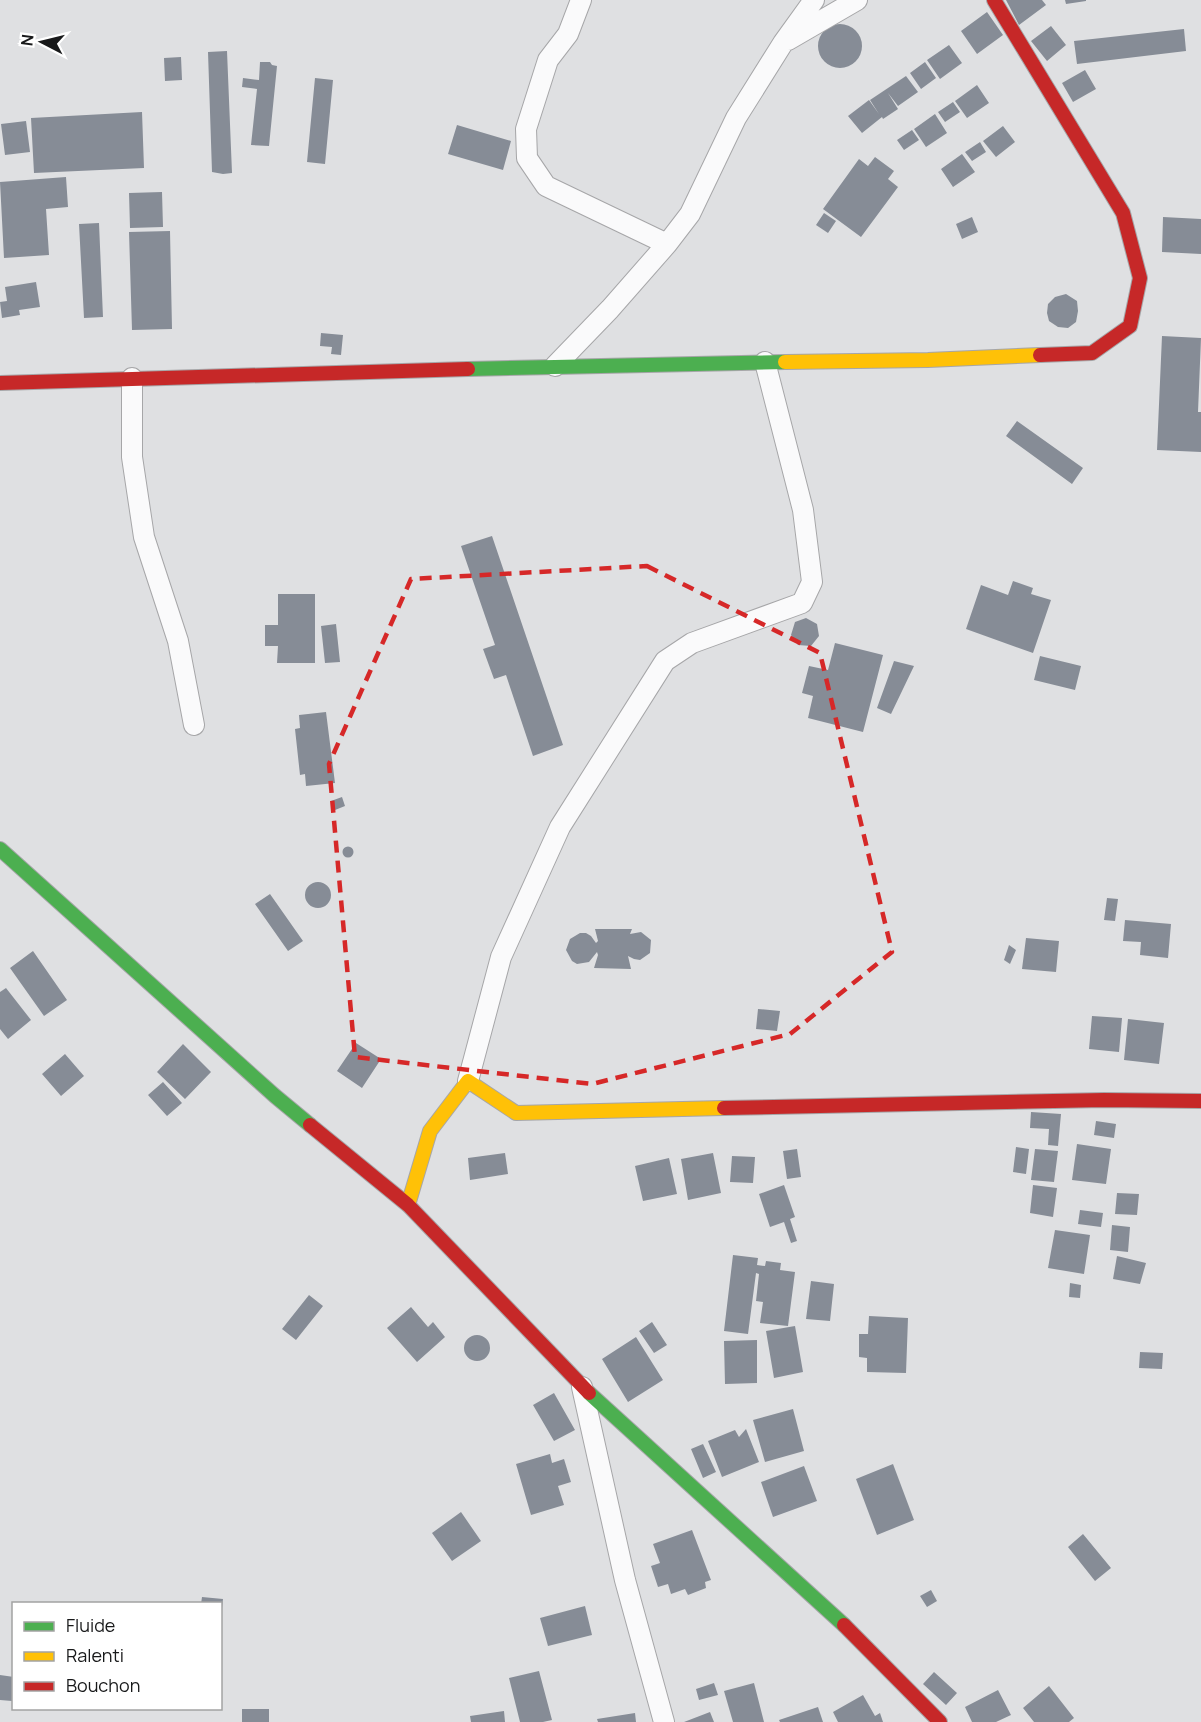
<svg xmlns="http://www.w3.org/2000/svg" width="1201" height="1722" font-family="Manrope,sans-serif">
	<style>
		.building { fill: #868c96 }
		.lines { fill: none; stroke-linecap: round; stroke-linejoin: round }
		.street-casing { stroke: #a6a6a8; stroke-width: 22 }
		.fast-casing { stroke: #a6a6a8; stroke-width: 16 }
		.slow-casing { stroke: #a6a6a8; stroke-width: 16 }
		.jam-casing { stroke: #a6a6a8; stroke-width: 16 }
		.street { stroke: #fafafb; stroke-width: 20 }
		.fast { stroke: #4caf50; stroke-width: 14 }
		.slow { stroke: #ffc107; stroke-width: 14 }
		.jam { stroke: #c62828; stroke-width: 14 }
		.marked { fill: none; stroke: #d62828; stroke-width: 4.5; stroke-dasharray: 12 8; stroke-linejoin: round }
	</style>
	<rect width="100%" height="100%" fill="#dfe0e2"/>
	<path class="building" d="M1006 0H1042L1046 5 1019 25Z
		M1065 0H1086V1L1066 4Z
		M987 12 1003 35 977 54 961 31Z
		M818 46a22 22 0 1 1 44 0a22 22 0 1 1-44 0Z
		M1051 26 1066 45 1047 61 1031 41Z
		M1184 29 1186 51 1077 64 1074 41Z
		M949 45 962 63 940 79 927 60Z
		M227 51 232 173 223 174 212 172 208 52Z
		M181 57 182 80 165 81 164 58Z
		M260 62H270L272 65 277 66 269 146 251 145 257 89 242 87 243 78 259 80Z
		M925 62 936 78 921 89 910 73Z
		M1085 70 1096 89 1073 102 1062 83Z
		M906 76 918 92 898 106 888 93 898 109 883 119 882 117 862 133 848 116 869 100 879 114 870 100Z
		M315 78 333 80 325 164 307 162Z
		M977 85 989 103 967 118 955 101Z
		M953 102 960 112 945 122 938 112Z
		M142 112 144 168 34 173 31 118Z
		M935 114 947 133 926 147 914 129Z
		M26 121 30 152 5 155 1 124Z
		M457 125 511 141 503 170 448 154Z
		M1003 126 1015 142 996 157 983 141Z
		M912 130 919 140 904 150 897 140Z
		M980 142 986 152 972 161 965 152Z
		M962 154 975 172 953 187 941 169Z
		M875 157 894 171 888 179 898 187 861 237 823 209 859 159 868 166Z
		M66 177 68 207 46 209 49 255 4 258 0 182Z
		M162 192 163 227 130 228 129 193Z
		M824 213 836 221 828 233 816 225Z
		M972 217 978 232 962 239 956 224Z
		M1163 217 1201 219V254L1162 252Z
		M99 223 103 317 84 318 79 224Z
		M170 231 172 329 132 330 129 232Z
		M36 282 40 307 19 310 20 315 2 318 0 302 7 301 5 287Z
		M1066 294 1077 301 1078 311 1076 322 1068 328 1058 327 1049 321 1047 313 1048 304 1055 297Z
		M321 333 343 335 341 355 331 354 332 347 320 346Z
		M1162 336 1201 338 1198 412H1201V452L1157 450Z
		M1017 421 1083 468 1072 484 1006 436Z
		M492 536 563 745 533 756 506 675 494 679 483 649 495 645 461 546Z
		M1013 581 1033 588 1031 594 1051 600 1033 653 966 629 981 585 1008 595Z
		M278 594H315V663H277L278 646H265V625H278Z
		M806 618 817 624 819 636 811 646 798 645 791 635 795 622Z
		M336 624 340 662 325 663 321 626Z
		M835 643 883 655 863 732 808 718 813 696 802 693 809 666 828 670Z
		M1040 656 1081 666 1075 690 1034 680Z
		M894 661 914 666 891 714 877 708Z
		M326 712 335 783 306 786 305 774 300 775 295 729 300 728 299 715Z
		M342 797 345 806 335 810 331 801Z
		M342.5 852a5.5 5.5 0 1 1 11 0a5.5 5.5 0 1 1-11 0Z
		M305 895a13 13 0 1 1 26 0a13 13 0 1 1-26 0Z
		M270 894 303 941 288 951 255 904Z
		M1107 898 1118 899 1115 921 1104 920Z
		M1125 920 1171 924 1168 958 1140 955 1141 942 1123 941Z
		M595 929H632L630 934 641 932 651 940 650 953 640 960 634 959 628 956 631 969 594 968 598 955 597 952 589 962 577 964 572 961 566 950 570 939 580 933H586L591 936 596 943 598 941Z
		M1026 938 1059 941 1056 972 1022 969Z
		M1009 945 1016 950 1010 964 1004 960Z
		M33 951 67 1000 44 1016 10 968Z
		M6 988 31 1020 8 1039 0 1029V992Z
		M758 1009 780 1011 777 1031 756 1029Z
		M1092 1016 1122 1018 1119 1052 1089 1049Z
		M1128 1019 1164 1023 1159 1064 1124 1060Z
		M356 1043 381 1059 362 1088 337 1071Z
		M183 1044 211 1072 185 1099 157 1072Z
		M65 1054 84 1076 61 1096 42 1074Z
		M163 1082 182 1103 167 1116 148 1095Z
		M1031 1112 1061 1114 1058 1146 1048 1145 1049 1129 1030 1128Z
		M1096 1121 1116 1124 1114 1138 1094 1135Z
		M1077 1144 1111 1149 1106 1184 1072 1180Z
		M1016 1147 1029 1149 1026 1174 1013 1172Z
		M797 1149 801 1177 787 1179 783 1151Z
		M1035 1149 1058 1151 1054 1182 1031 1180Z
		M505 1153 508 1174 470 1180 468 1158Z
		M713 1153 721 1193 688 1200 681 1159Z
		M732 1156 755 1157 753 1183 730 1182Z
		M669 1158 677 1194 643 1201 635 1166Z
		M784 1185 795 1217 790 1219 797 1241 791 1243 784 1222 770 1227 759 1194Z
		M1033 1185 1057 1188 1053 1217 1030 1213Z
		M1117 1193 1139 1194 1137 1215 1115 1214Z
		M1080 1210 1103 1213 1101 1227 1078 1224Z
		M1112 1225 1130 1227 1128 1252 1110 1250Z
		M1055 1230 1090 1235 1084 1274 1048 1268Z
		M733 1255 758 1258 757 1265 765 1266 766 1261 781 1263 780 1270 795 1272 788 1326 760 1323 763 1302 756 1301 759 1274 756 1273 748 1334 724 1331Z
		M1117 1256 1146 1263 1140 1284 1113 1279Z
		M811 1281 834 1284 830 1321 806 1319Z
		M1070 1283 1081 1285 1080 1298 1069 1297Z
		M309 1295 323 1306 296 1340 282 1329Z
		M411 1307 428 1327 433 1322 445 1337 417 1362 387 1328Z
		M869 1316 908 1318 906 1373 867 1372V1358L859 1357V1334H868Z
		M652 1322 667 1345 654 1353 639 1331Z
		M795 1326 803 1372 774 1378 766 1331Z
		M464 1348a13 13 0 1 1 26 0a13 13 0 1 1-26 0Z
		M636 1337 663 1380 628 1402 602 1359Z
		M757 1340V1383L725 1384 724 1341Z
		M1140 1352 1163 1353 1162 1369 1139 1368Z
		M554 1393 575 1430 554 1441 533 1405Z
		M793 1409 804 1451 765 1462 753 1420Z
		M746 1429 759 1462 722 1477 708 1441 735 1430 739 1437Z
		M703 1444 716 1472 703 1478 691 1449Z
		M550 1454 552 1463 564 1459 571 1482 558 1486 564 1505 531 1515 516 1464Z
		M893 1464 914 1520 877 1535 856 1479Z
		M804 1466 817 1501 773 1517 761 1482Z
		M461 1512 481 1541 452 1561 432 1533Z
		M692 1530 711 1580 705 1582 706 1588 688 1595 685 1589 671 1594 668 1584 658 1587 651 1566 660 1563 653 1544Z
		M1083 1534 1111 1568 1095 1581 1068 1547Z
		M931 1590 937 1601 927 1607 920 1596Z
		M202 1597 223 1599 222 1608 220 1604H201Z
		M585 1606 592 1635 548 1646 540 1618Z
		M539 1671 552 1720 543 1722H520L509 1678Z
		M934 1672 957 1693 946 1705 923 1684Z
		M0 1675 14 1677 12 1701 0 1700Z
		M714 1683 718 1695 699 1700 696 1689Z
		M754 1683 764 1722H733L724 1691Z
		M1049 1686 1074 1718 1069 1722H1034L1023 1708Z
		M998 1690 1011 1715 996 1722H972L965 1707Z
		M863 1695 875 1716 880 1713 883 1722H838L833 1712Z
		M818 1707 823 1722H780L779 1720Z
		M242 1709H269V1722H242Z
		M504 1711 505 1722H471L470 1716Z
		M710 1712 714 1722H684Z
		M635 1713 636 1722H598L597 1719Z"/>
	<g class="lines">
		<defs>
			<path id="street" d="M581 0 568 34 548 60 526 129 527 158 546 186 667 244
				M788 40 857 0
				M555 366 610 309 667 244 690 214 736 118 783 43 814 0
				M132 378V457L144 537 178 641 194 725
				M468 1081 501 957 560 827 665 661 692 643 802 603 812 582 803 510 765 362
				M582 1387 625 1580 664 1722"/>
			<path id="fast" d="M468 369 785 362
				M0 849 275 1096 310 1125
				M589 1393 844 1625"/>
			<path id="slow" d="M785 362 928 360 1040 355
				M408 1205 430 1131 468 1081 516 1113 724 1108"/>
			<path id="jam" d="M994 0 1123 213 1140 278 1130 326 1092 353 1040 355
				M0 383 468 369
				M724 1108 1104 1100 1201 1101
				M310 1125 408 1205 589 1393
				M844 1625 940 1722"/>
		</defs>
		<use href="#street" class="street-casing"/>
		<use href="#fast" class="fast-casing"/>
		<use href="#slow" class="slow-casing"/>
		<use href="#jam" class="jam-casing"/>
		<use href="#street" class="street"/>
		<use href="#fast" class="fast"/>
		<use href="#slow" class="slow"/>
		<use href="#jam" class="jam"/>
	</g>
	<path class="marked" d="M647 566 820 653 892 952 790 1034 592 1084 355 1057 329 764 411 579Z"/>
	<rect x="12" y="1602" width="210" height="108" fill="#ffffff" stroke="#a3a3a3" stroke-width="1.5"/>
	<rect x="24" y="1622" width="30" height="9" fill="#4caf50" stroke="#a3a3a3" stroke-width="1.5"/>
	<text x="66" y="1632" font-size="18" fill="#18191a">Fluide</text>
	<rect x="24" y="1652" width="30" height="9" fill="#ffc107" stroke="#a3a3a3" stroke-width="1.5"/>
	<text x="66" y="1662" font-size="18" fill="#18191a">Ralenti</text>
	<rect x="24" y="1682" width="30" height="9" fill="#c62828" stroke="#a3a3a3" stroke-width="1.5"/>
	<text x="66" y="1692" font-size="18" fill="#18191a">Bouchon</text>
	<g transform="translate(42 42) rotate(277)" stroke="#ffffff" stroke-width="4.5" paint-order="stroke">
	<path d="M0-4.5L10 22L0 15L-10 22Z" fill="#18191a"/>
	<text y="-9" font-size="16" font-weight="bold" text-anchor="middle" fill="#18191a">N</text>
	</g>
</svg>
